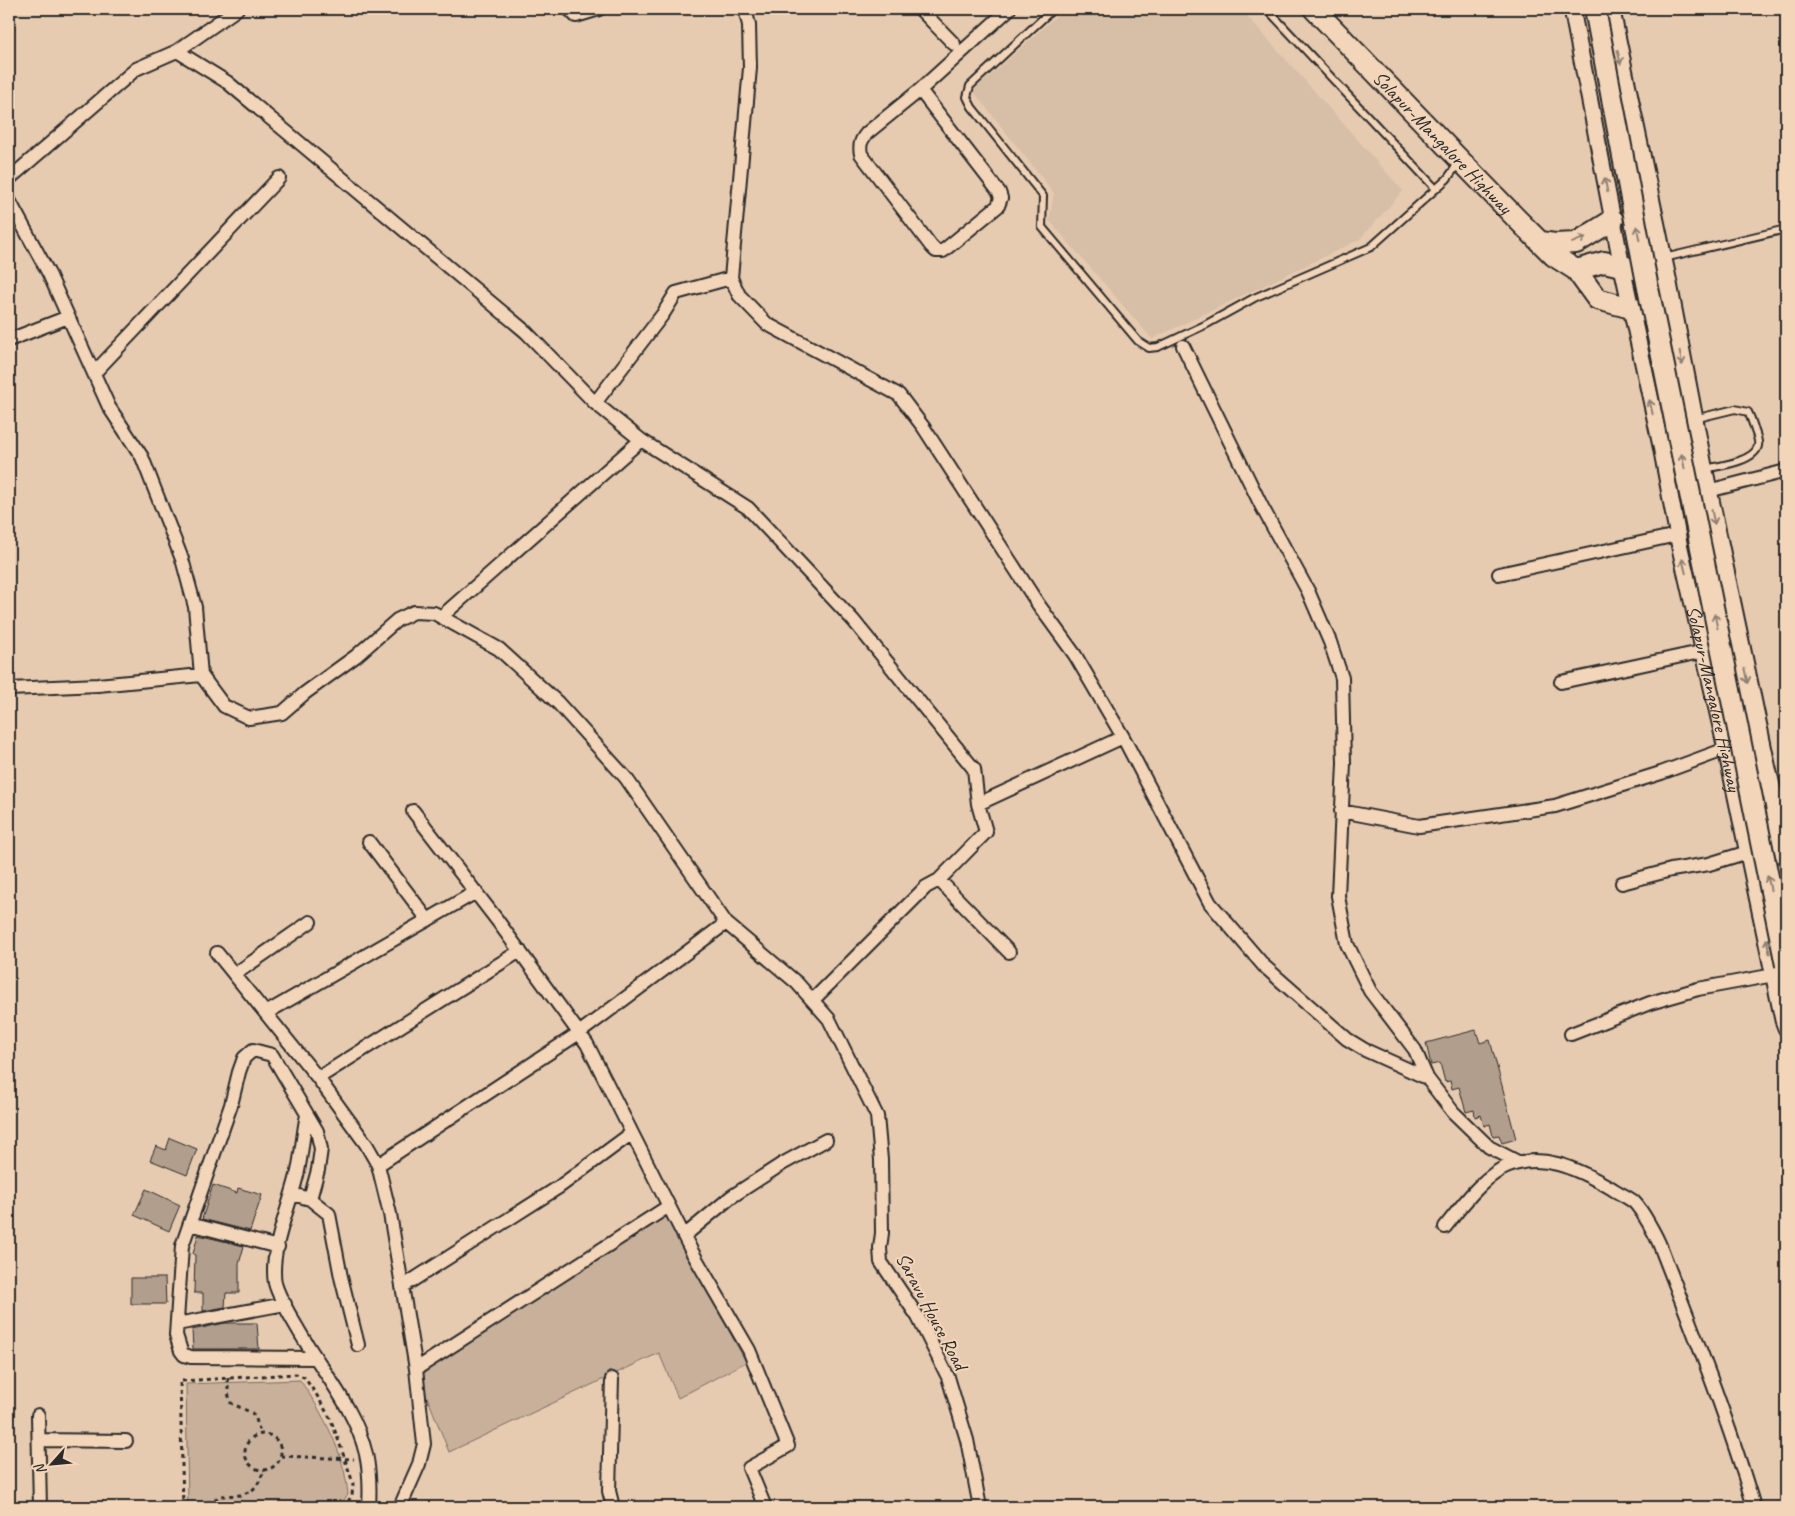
<svg xmlns="http://www.w3.org/2000/svg" width="1795" height="1516" font-family="Caveat,sans-serif">
	<style>
		.built { fill: #d7bea6 }
		.green { fill: #c8b09a; stroke: #7a6e62 }
		.building { fill: #b29e8c; stroke: #2b2b2b }
		.lines { fill: none; stroke-linecap: round; stroke-linejoin: round }
		.service-casing { stroke: #2b2b2b; stroke-width: 10 }
		.minor-casing { stroke: #2b2b2b; stroke-width: 16 }
		.tertiary-casing { stroke: #2b2b2b; stroke-width: 19 }
		.trunk-casing { stroke: #2b2b2b; stroke-width: 24 }
		.path { stroke: #2b2b2b; stroke-width: 3; stroke-dasharray: 4 4; stroke-linecap: butt }
		.service { stroke: #f3d5b9; stroke-width: 6 }
		.minor { stroke: #f3d5b9; stroke-width: 12 }
		.tertiary { stroke: #f3d5b9; stroke-width: 15 }
		.trunk { stroke: #f3d5b9; stroke-width: 20 }
		.trunk-bridge-casing { stroke: #2b2b2b; stroke-width: 24; stroke-linecap: butt }
		.trunk-bridge { stroke: #f3d5b9; stroke-width: 20 }
		.oneway { stroke: #8f8072 }
		.labels { text-anchor: middle; stroke-width: 4; stroke-linejoin: round; paint-order: stroke }
		.street-label { font-size: 20px; fill: #2b2b2b; stroke: #f3d5b9 }
	</style>
	<rect width="100%" height="100%" fill="#e7cbb1"/>
	<filter id="ink" filterUnits="userSpaceOnUse"><feTurbulence type="fractalNoise" baseFrequency=".02" numOctaves="2"/><feDisplacementMap in="SourceGraphic" scale="10" xChannelSelector="R" yChannelSelector="G"/><feConvolveMatrix kernelMatrix="1 2 1 2 8 2 1 2 1" color-interpolation-filters="sRGB"/></filter>
	<g filter="url(#ink)">
		<path class="built" d="M1064 9H1241L1403 191 1359 240 1152 339 1049 220 1054 193 973 91Z"/>
		<path class="green" d="M665 1214 746 1362 678 1398 659 1353 449 1452 416 1369Z
			M300 1380C323 1413 345 1454 348 1495L338 1507H188L186 1384Z"/>
		<path class="building" d="M1476 1030 1480 1043 1490 1040 1516 1139 1502 1143 1499 1135 1493 1136 1490 1124 1484 1126 1481 1115 1475 1117 1474 1110 1466 1112 1459 1087 1452 1089 1450 1081 1445 1082 1440 1063 1431 1065 1426 1043Z
			M170 1138 197 1149 187 1175 150 1160 156 1146 166 1150Z
			M213 1185 237 1193 238 1188 262 1195 250 1231 202 1219Z
			M146 1189 180 1205 169 1231 134 1215Z
			M198 1235 244 1246 239 1264V1293H226L225 1307 203 1311V1293H194L195 1255 193 1254Z
			M131 1278H165L166 1304H131Z
			M225 1323H257L259 1349H193L192 1330Z"/>
		<g class="lines">
			<defs>
				<path id="service" d="M1053 9 970 86 967 97 972 107 1043 196 1042 227 1138 341 1149 348 1158 347 1205 325 1254 298 1371 247 1447 179 1458 164
					M1267 9 1436 189
					M1664 258 1786 229
					M1694 419 1735 409 1748 412C1751 418 1753 424 1755 431 1757 436 1759 441 1758 446 1754 462 1718 466 1704 469"/>
				<path id="minor" d="M569 9 576 16 599 9
					M745 9 749 25 750 68 731 278 739 295 767 324 899 395 924 428 1038 604 1075 655 1123 737 1210 903 1264 966 1347 1039 1365 1050 1427 1078
					M920 9 954 44
					M177 51 227 82 526 332 595 403 641 440 748 508 853 620 974 769 978 804 986 832 939 880 926 887 813 1000
					M920 90 999 192 1001 198 998 206 943 251H936L931 246 861 154C859 145 861 140 867 133Z
					M920 90 1009 9
					M9 179 136 69 177 51 237 9
					M9 200 49 274 109 407 142 457 182 559 195 607 201 675 224 706 249 718 282 713 305 693 356 656 397 620 414 612 434 613 499 649 558 703 626 778 726 923 797 983 829 1019 877 1116 881 1160 882 1233 880 1248 881 1262 918 1317 948 1377 967 1440 980 1507
					M9 340 68 317
					M1183 346 1262 507 1308 591 1330 642 1342 678 1344 763 1338 896 1347 944 1370 991 1415 1050 1427 1078 1453 1112 1489 1147 1518 1162
					M94 373 279 178
					M595 403 663 314 676 293 731 278
					M1708 491 1786 471
					M1499 574 1677 535
					M441 617 641 440
					M1561 682 1705 651
					M9 689 98 685 201 675
					M978 804 1123 737
					M413 811 497 920 587 1044 691 1250 749 1350 788 1446 749 1468 765 1507
					M1341 811 1419 826 1555 806 1661 773 1726 749
					M369 842 428 920
					M939 880 1009 952
					M1622 883 1671 870 1709 864 1748 852
					M217 953 318 1078 366 1144 378 1165 390 1214 416 1369 424 1444 419 1464 400 1507
					M235 974 310 922
					M266 1013 476 892
					M1571 1034 1650 1003 1698 989 1774 975
					M318 1078 520 951
					M307 1115C303 1133 302 1152 298 1171 291 1204 269 1250 275 1283 278 1296 292 1319 299 1331 322 1371 355 1408 366 1454 370 1472 370 1489 369 1507
					M378 1165 579 1033 726 923
					M292 1194 310 1199 329 1214 341 1277 358 1345
					M310 1199 318 1170 321 1149 317 1131 272 1055 253 1050 244 1058 239 1072 231 1105 182 1246 176 1335 181 1351 184 1355 191 1357 316 1358
					M190 1224 278 1247
					M1445 1227C1460 1208 1479 1182 1500 1170 1538 1149 1578 1169 1611 1188 1618 1193 1628 1197 1634 1202 1642 1210 1657 1237 1661 1248 1694 1333 1728 1419 1754 1507
					M684 1236 731 1197 782 1164 826 1140
					M402 1287 559 1187 632 1133
					M177 1324 285 1304
					M416 1369 669 1206
					M612 1379 609 1491 613 1507
					M38 1415 40 1507
					M39 1440 126 1441"/>
				<g id="tertiary">
					<path id="s1" d="M1572 9 1622 267 1661 446 1680 548 1726 749 1783 1020 1786 1028"/>
				</g>
				<g id="trunk">
					<path id="s2" d="M1314 9 1516 218 1554 256 1576 270 1597 299 1669 318"/>
					<path d="M1609 9 1665 276 1702 469 1765 767 1786 855"/>
					<path d="M1540 242 1555 244 1576 243 1613 220"/>
					<path d="M1576 270 1604 262 1661 275"/>
				</g>
			</defs>
			<use href="#service" class="service-casing"/>
			<use href="#minor" class="minor-casing"/>
			<use href="#tertiary" class="tertiary-casing"/>
			<use href="#trunk" class="trunk-casing"/>
			<path class="path" d="M228 1378V1393L231 1403 252 1413 256 1419 260 1433
				M245 1452a18 18 0 1 1 36 0a18 18 0 1 1-36 0Z
				M281 1456 354 1459
				M183 1507 180 1381 296 1374 304 1377 316 1394 330 1418 338 1439 353 1483 352 1495 345 1507
				M200 1507 221 1496 241 1495 251 1491 257 1486 264 1471"/>
			<use href="#service" class="service"/>
			<use href="#minor" class="minor"/>
			<use href="#tertiary" class="tertiary"/>
			<use href="#trunk" class="trunk"/>
			<defs>
				<path id="trunk-bridge" d="M1595 9 1647 283 1786 965"/>
			</defs>
			<use href="#trunk-bridge" class="trunk-bridge-casing"/>
			<use href="#trunk-bridge" class="trunk-bridge"/>
		</g>
		<defs><path id="oneway-shaft" d="M-6 0H5M1.5-3L5.5 0L1.5 3" fill="none" stroke-width="1.6" stroke-linecap="round" stroke-linejoin="round" transform="scale(1.25)"/></defs>
		<g class="oneway">
			<use href="#oneway-shaft" transform="translate(1619 57) rotate(78)"/>
			<use href="#oneway-shaft" transform="translate(1606 185) rotate(-101)"/>
			<use href="#oneway-shaft" transform="translate(1638 233) rotate(-101)"/>
			<use href="#oneway-shaft" transform="translate(1579 240) rotate(-22)"/>
			<use href="#oneway-shaft" transform="translate(1681 358) rotate(79)"/>
			<use href="#oneway-shaft" transform="translate(1651 407) rotate(-103)"/>
			<use href="#oneway-shaft" transform="translate(1683 461) rotate(-102)"/>
			<use href="#oneway-shaft" transform="translate(1713 517) rotate(78)"/>
			<use href="#oneway-shaft" transform="translate(1684 566) rotate(-104)"/>
			<use href="#oneway-shaft" transform="translate(1716 621) rotate(-101)"/>
			<use href="#oneway-shaft" transform="translate(1746 676) rotate(78)"/>
			<use href="#oneway-shaft" transform="translate(1769 883) rotate(-102)"/>
			<use href="#oneway-shaft" transform="translate(1768 946) rotate(-102)"/>
		</g>
	</g>
	<g class="labels">
		<g class="street-label">
			<text dy="7" stroke="none"><textPath href="#s2" startOffset="185">Solapur-Mangalore Highway</textPath></text>
			<text dy="7" stroke="none"><textPath href="#s1" startOffset="704">Solapur-Mangalore Highway</textPath></text>
			<text transform="translate(932 1311) rotate(62)" y="7">Saravu House Road</text>
		</g>
	</g>
	<rect width="1795" height="1516" fill="none" stroke="#f3d5b9" stroke-width="30"/>
	<rect x="15" y="15" width="1765" height="1486" fill="none" stroke="#2b2b2b" stroke-width="2" filter="url(#ink)"/>
	<g transform="translate(52 1464) rotate(243)" stroke="#f3d5b9" stroke-width="4" paint-order="stroke">
	<path d="M0-4L9 19L0 12L-9 19Z" fill="#2b2b2b"/>
	<text y="-8" font-size="14" font-weight="bold" text-anchor="middle" fill="#2b2b2b">N</text>
	</g>
</svg>
